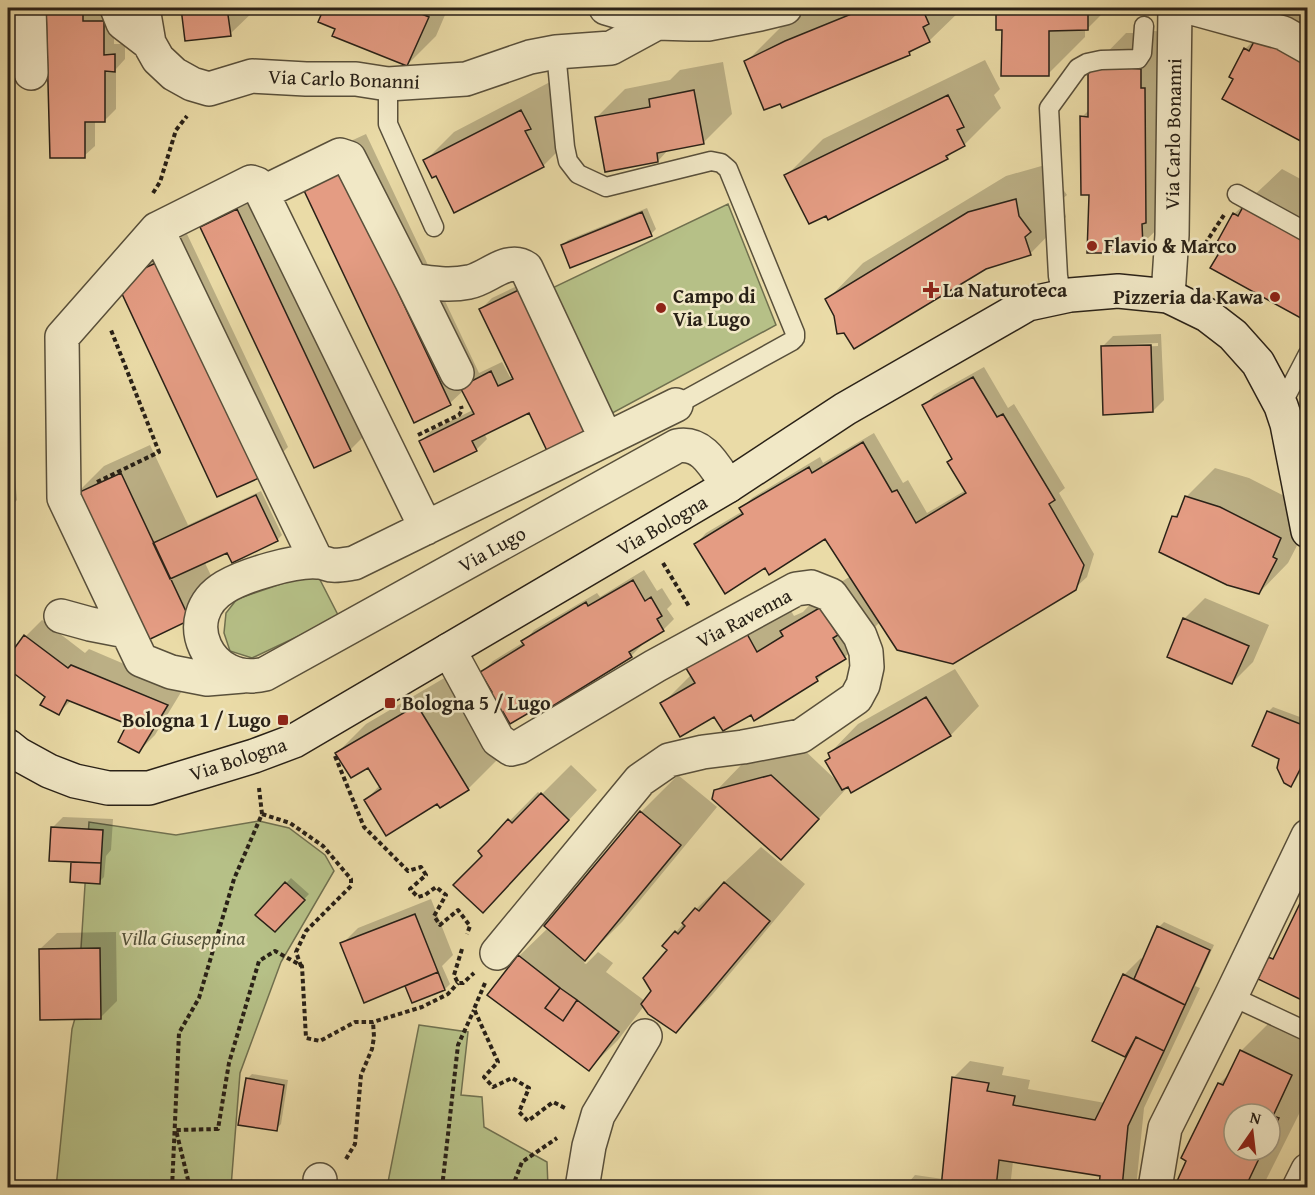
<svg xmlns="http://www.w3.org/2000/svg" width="1315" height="1195" font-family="'Gentium Book Plus',serif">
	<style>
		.green { fill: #b6c087; stroke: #70704f; stroke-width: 1.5 }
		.shadow { fill: #0003; fill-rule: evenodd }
		.building { fill: #e49c83; stroke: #292117; stroke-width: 1.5 }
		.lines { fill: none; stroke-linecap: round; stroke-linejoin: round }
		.lane-casing { stroke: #59503b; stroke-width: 21 }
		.street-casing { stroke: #59503b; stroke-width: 36 }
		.secondary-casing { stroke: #292117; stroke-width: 36 }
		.path { stroke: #292117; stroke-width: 4; stroke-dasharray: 4.5 3; stroke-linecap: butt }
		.lane { stroke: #f1e8c6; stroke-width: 18 }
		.street { stroke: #f1e8c6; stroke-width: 33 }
		.secondary { stroke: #f1e8c6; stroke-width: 33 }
		.poi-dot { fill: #8f2418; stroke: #f1e8c6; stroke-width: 2 }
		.labels { text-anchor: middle; stroke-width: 5; stroke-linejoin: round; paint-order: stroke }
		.street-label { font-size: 20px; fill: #292117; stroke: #f1e8c6 }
		.poi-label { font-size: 20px; font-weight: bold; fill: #292117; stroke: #f1e8c6; text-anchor: start }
		.park-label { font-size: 20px; font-style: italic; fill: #535139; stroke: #f1e8c6 }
	</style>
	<rect width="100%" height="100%" fill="#eadba7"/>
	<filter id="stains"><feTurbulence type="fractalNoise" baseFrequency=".00333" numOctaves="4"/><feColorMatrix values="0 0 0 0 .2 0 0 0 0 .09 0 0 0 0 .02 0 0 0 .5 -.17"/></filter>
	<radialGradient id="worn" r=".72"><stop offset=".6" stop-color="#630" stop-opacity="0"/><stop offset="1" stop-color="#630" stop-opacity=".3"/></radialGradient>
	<path class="green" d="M728 204 776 325 605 417 546 291Z
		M316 572 339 617 252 658 230 651 224 633 226 613 237 599Z
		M259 821 289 828 325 855 334 871 281 962 240 1073 231 1187 56 1188 72 1029 77 1011 89 822 176 835Z
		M419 1025 468 1032 461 1095 482 1097 484 1127 547 1162 548 1187H387Z"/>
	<path class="shadow" d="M48 8H93L94 11H114V44H125V59L116 69V109L105 120H95V146L84 156H51Z
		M183 8H257L230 34 186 40Z
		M326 8H448L436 36 407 65 320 21Z
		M817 8H963L929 41 916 47 910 53 783 106 746 62 783 25Z
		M998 8H1108L1088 28H1085V37L1048 74 1003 28H998Z
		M1287 8 1308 19V143L1235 79 1245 49Z
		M1143 30 1177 33 1179 208 1142 244H1132L1124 252 1090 194 1082 117 1090 109V70L1126 33H1140Z
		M985 60 1000 89 994 95 1001 108 964 145 955 150 947 158 786 176 823 139Z
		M723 62 732 114 703 143 669 149 658 161 596 118 625 89 670 80 680 70Z
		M550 82 572 137 543 166 437 174 425 161 454 132Z
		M366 134 479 373 502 362 510 377 513 375 481 309 492 298 538 276 530 411 484 433 487 439 476 450 421 441 432 430 473 410 464 390 450 403 329 151Z
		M1052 163 1056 179 1067 195 1061 200 1066 217 1030 254 835 315 827 300 863 263 1006 176Z
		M1282 169 1308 183V320L1224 247 1234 214Z
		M266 181 379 421 350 450 201 227 230 198Z
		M647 208 656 229 651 234 563 245 568 240Z
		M187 234 288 447 259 476 118 282 147 253Z
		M1161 334 1164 400 1153 411 1102 347 1113 336ZM1158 343V346L1111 348V345Z
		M984 367 1008 408 1014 404 1065 488 1059 493 1094 554 1087 577 1075 588 881 621 845 657 832 665 817 680 755 718 751 713 715 715 662 704 778 588 794 616 803 612 819 595 851 576 826 537 766 566 696 544 706 533 743 511 741 509 752 498 820 457 823 463 874 433 903 483 908 480 927 513 966 490 953 458 924 406 934 395Z
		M8 377 10 406 8 408Z
		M150 445 188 525 261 491 282 535 277 540 227 551 204 561 218 590 189 619 75 495 104 466Z
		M8 453H13L17 500 11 507 12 523 8 528Z
		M1215 468 1249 478 1308 508 1305 530 1288 563 1259 593 1174 517 1181 509 1186 497Z
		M644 570 657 591 662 588 672 604 667 609 674 619 663 630 641 643 642 645 631 656 545 701 493 691 482 672 493 661 524 642 534 630 597 593 600 597Z
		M1205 598 1269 625 1253 662 1232 683 1184 619Z
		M42 620 85 653 89 649 183 689 155 735 139 751 129 723 72 700 58 713 46 696 8 667V660L26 636Z
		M955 669 979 706 951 735 852 791 848 785 844 787 846 789 809 829 716 791 745 761 801 747 837 781 830 753 858 724Z
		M446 677 497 760 468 789 437 802 366 800 380 785 369 766 337 753 366 724Z
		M1273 707 1308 720V756L1296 780 1291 785 1268 712Z
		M571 765 597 790 511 882 489 842 538 792 541 795Z
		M678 775 717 807 622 922 587 957 584 963 586 964 598 952 613 963 606 972 645 1001 653 991 676 932 696 909 761 847 805 884 712 995 676 1032 644 1006 618 1040 589 1069 519 956 548 928 546 926 641 812Z
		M63 817 113 819 111 850 106 856 104 877 99 882 73 863 76 860 52 828Z
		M291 878 309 894 275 930 257 915Z
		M431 899 453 955 442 966 450 984 445 989 407 987 412 982 342 944 358 928Z
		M1164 922 1214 945 1195 986 1200 988 1144 1108 1136 1188H1101L1102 1175 1013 1161 1010 1188H904L915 1175 943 1179 954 1077 970 1061 1004 1067 1002 1075 1030 1080 1028 1089 1105 1103 1127 1057 1094 1040 1124 975 1141 958 1144 960 1159 927Z
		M116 932 117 1001 101 1017 40 949 57 933Z
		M1278 1014 1308 1028V1096L1263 1186 1175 1188 1219 1084 1231 1072 1241 1051ZM1234 1114H1270V1150H1234Z
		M252 1074 288 1080 281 1124 276 1129 247 1079Z"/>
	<path class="building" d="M46 8H83V21H104V55L115 54V72L105 71V122H85V158H50Z
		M181 8H227L231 36 185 41Z
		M324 8H407L429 17 407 66 332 36 335 29 318 22Z
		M866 8H922L929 24 923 27 930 42 909 52 910 55 782 108 780 104 764 110 744 61 785 41Z
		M996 8H1088V30L1049 31V76H1001L1002 30H996Z
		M1257 36 1308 64V145L1222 99 1233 79 1229 77 1244 48 1249 51Z
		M1105 66 1141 69V88H1145L1146 223 1142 224 1143 246H1125V253H1087L1089 195H1081L1080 116 1088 117V69H1105Z
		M694 90 704 144 657 153 658 162 605 172 595 117 650 107 649 99Z
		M948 95 964 127 957 130 965 146 946 156 948 159 828 220 826 216 809 224 784 175Z
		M521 110 531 129 525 131 544 167 454 213 436 176 432 178 423 160Z
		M337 162 451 405 414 423 299 180Z
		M1016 199 1019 216 1031 232 1025 237 1031 255 986 269 854 349 844 333 837 334 834 316 825 299 968 212Z
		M1244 205 1308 239V322L1210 268 1222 248 1216 244 1233 213 1238 216Z
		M237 209 351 451 314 468 200 227Z
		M642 212 652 236 570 268 561 245Z
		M158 262 259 478 217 497 116 281Z
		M527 286 596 433 549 455 529 413 472 441 477 451 434 472 419 441 474 414 460 387 491 371 498 386 513 379 479 309Z
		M1151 345 1153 412 1103 415 1101 346Z
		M973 377 997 417 1003 414 1055 500 1049 504 1084 565 1076 590 953 664 897 650 825 539 769 575 765 568 725 594 694 544 743 514 739 508 809 467 812 473 863 442 892 492 897 490 916 523 966 493 947 462 952 459 922 405Z
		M121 473 190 620 142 643 73 495Z
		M256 495 278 541 232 563 227 553 170 579 153 543Z
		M1185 496 1220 507 1281 538 1273 557 1277 559 1259 594 1227 585 1159 552 1172 516 1177 517Z
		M633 580 645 601 651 597 662 616 657 619 664 631 629 652 632 657 548 709 544 704 510 724 503 712 498 716 487 696 492 692 480 672 524 645 521 641 586 602 588 606Z
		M821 607 838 635 833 638 846 659 816 677 818 681 754 721 751 715 723 731 714 717 680 737 660 703 695 683 681 660 741 623 757 652 783 636 780 631Z
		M1183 618 1249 646 1232 684 1167 657Z
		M24 635 68 668 71 665 168 705 139 753 118 742 127 724 67 700 59 715 40 705 45 697 8 669V657Z
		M926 697 951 736 851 793 848 787 842 790 825 761 830 758 828 753Z
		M417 705 469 790 440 808 437 804 386 836 364 800 381 789 368 768 351 778 335 753Z
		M1267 711 1308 727V754L1291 787 1284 783 1277 768 1279 759 1252 746Z
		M771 775 819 819 781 860 712 799 714 790Z
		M541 793 569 820 483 913 453 885 482 856 478 851 488 841 508 819 512 823Z
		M640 811 681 845 585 961 544 926Z
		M51 827 103 830 101 863 49 861Z
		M71 862 101 863 100 884 70 882Z
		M1308 875V1003L1258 979 1268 957 1273 959 1304 895 1299 893Z
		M285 882 305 900 275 932 255 915Z
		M724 882 770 921 676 1033 648 1014 641 1004 651 991 643 978 667 950 662 946 675 931 678 934 685 926 682 923 695 908 699 911Z
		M415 914 438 972 364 1003 340 943Z
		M1157 926 1210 950 1185 1005 1134 979Z
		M100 948 101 1019 40 1020 39 949Z
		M518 955 560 988 545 1008 563 1021 577 1000 619 1032 589 1071 487 995Z
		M438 972 445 990 412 1003 405 986Z
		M1123 974 1185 1005 1164 1051 1136 1037 1125 1057 1092 1041Z
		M560 988 577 1000 563 1021 545 1008Z
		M1136 1037 1164 1051 1128 1126 1122 1188H1099L1100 1176 999 1160 996 1188H941L952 1077 989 1083 987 1091 1015 1096 1013 1105 1095 1120Z
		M1240 1050 1292 1075 1273 1116 1279 1118 1270 1137V1114H1234V1150H1263L1245 1188H1174L1186 1161 1181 1158 1218 1083 1223 1085Z
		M246 1078 284 1085 277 1131 238 1125Z"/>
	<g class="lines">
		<defs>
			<path id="lane" d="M556 52 565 147 568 161 578 174 606 187 711 161 721 163 728 169 795 333V338L792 341 676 405
				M388 84V124L434 227
				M1237 194 1308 233
				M1062 297 1058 276 1049 108 1078 68 1087 63 1101 60 1138 59 1142 53 1144 26
				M1281 406 1308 354
				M1231 996 1308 1032"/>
			<path id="street" d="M29 8 31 73
				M117 8 123 23 149 43
				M143 8 149 43 158 59 174 74 192 84 209 89 252 76 306 79H356L388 84 466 79 530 57 556 52 611 48 657 23
				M606 8 657 23 690 24H708L760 14 785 8
				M1192 8 1283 33 1308 47
				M262 193 340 155 349 158 411 280C431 283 449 286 469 282 487 279 508 255 526 268L606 439
				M157 229 62 337 64 498 141 660 171 672 207 679 243 676
				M411 280 457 373
				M1168 296 1172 235 1175 8
				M676 405 354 563C347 564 338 566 331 565 327 564 322 562 318 562 295 560 245 575 225 587 175 617 209 688 265 674L677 446C703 441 715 467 728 486
				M317 562 157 229 251 182 257 184 262 193 426 528
				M61 616 90 624 126 631
				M449 650 498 740 511 749 519 747 655 666 796 589 811 587 831 595 860 636 866 652 867 667 863 685 856 698 801 736 743 747 703 752 669 760 640 780 497 953
				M320 1188V1180
				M582 1188 589 1146 598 1115 645 1036
				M1155 1188 1165 1128 1231 996 1308 836
				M1299 1188 1308 1170"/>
			<path id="secondary" d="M8 746 18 754 49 771 75 781 108 788H149L254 756 294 741 728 486 845 409 1028 304 1070 295 1118 291 1168 296 1207 315 1233 335 1258 363 1281 406 1287 424 1308 531"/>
		</defs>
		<use href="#lane" class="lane-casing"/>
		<use href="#street" class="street-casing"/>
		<use href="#secondary" class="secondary-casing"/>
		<path class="path" d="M153 193 160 182 176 130 187 116
			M1205 244 1224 215
			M418 435 459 415 462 410 461 406
			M97 482 159 452 111 330
			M663 563 690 608
			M335 756 364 827 408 871 421 867 426 875 410 889 418 897 425 895 436 887 446 895 434 916 440 925 458 910 470 926 467 934
			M262 814 290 823 323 846 351 879V886L306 931 296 952 301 966
			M462 949 454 975 458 983H463L474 973
			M485 983 474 1009 498 1062 484 1077 493 1087 512 1078 529 1088 519 1112 528 1121 553 1102 565 1108
			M346 1159 355 1144 361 1075 372 1049 374 1037 373 1022
			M172 1188 179 1033 199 998 234 879 262 814 259 788
			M190 1188 176 1130 218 1129 229 1063 259 961 275 951 302 966 306 1038 320 1041 355 1022H373L422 1007 448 994 458 983
			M442 1188 458 1045 474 1010
			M512 1188 522 1162 557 1138"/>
		<use href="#lane" class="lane"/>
		<use href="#street" class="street"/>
		<use href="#secondary" class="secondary"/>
	</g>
	<g class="poi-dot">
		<circle cx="1092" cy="246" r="6"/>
		<path d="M928 281h6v6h6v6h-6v6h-6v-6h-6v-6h6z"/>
		<circle cx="1275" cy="297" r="6"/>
		<circle cx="661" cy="308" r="6"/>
		<rect x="384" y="697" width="12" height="12" rx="3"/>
		<rect x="277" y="714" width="12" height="12" rx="3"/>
	</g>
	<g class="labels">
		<g class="street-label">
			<text transform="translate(344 79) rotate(2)" y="7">Via Carlo Bonanni</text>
			<text transform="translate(1173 134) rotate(-89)" y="7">Via Carlo Bonanni</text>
			<text transform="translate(662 525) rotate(-30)" y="7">Via Bologna</text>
			<text transform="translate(492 549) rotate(-29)" y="7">Via Lugo</text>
			<text transform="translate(744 618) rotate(-28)" y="7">Via Ravenna</text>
			<text transform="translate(238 759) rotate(-18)" y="7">Via Bologna</text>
		</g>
		<g class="poi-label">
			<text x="1104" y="253">Flavio &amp; Marco</text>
			<text x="943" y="297">La Naturoteca</text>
			<text x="673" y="303">Campo di<tspan x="673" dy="23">Via Lugo</tspan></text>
			<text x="1263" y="304" text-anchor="end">Pizzeria da Kawa</text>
			<text x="402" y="710">Bologna 5 / Lugo</text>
			<text x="271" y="727" text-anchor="end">Bologna 1 / Lugo</text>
		</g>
		<g class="park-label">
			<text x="183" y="945">Villa Giuseppina</text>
		</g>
	</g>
	<rect width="1315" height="1195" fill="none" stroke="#eadba7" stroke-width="30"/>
	<rect x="9" y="9" width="1297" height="1177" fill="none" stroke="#292117" stroke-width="3"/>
	<rect x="15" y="15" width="1285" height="1165" fill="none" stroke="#292117" stroke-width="1.5"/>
	<g transform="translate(1252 1132) rotate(14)"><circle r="28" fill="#f1e8c6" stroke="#a19880" stroke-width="1.5"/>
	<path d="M0-4.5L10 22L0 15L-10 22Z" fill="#8f2418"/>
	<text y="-9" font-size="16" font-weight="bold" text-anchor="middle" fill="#292117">N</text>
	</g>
	<rect width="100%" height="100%" filter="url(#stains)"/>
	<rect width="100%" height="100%" fill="url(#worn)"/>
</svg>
